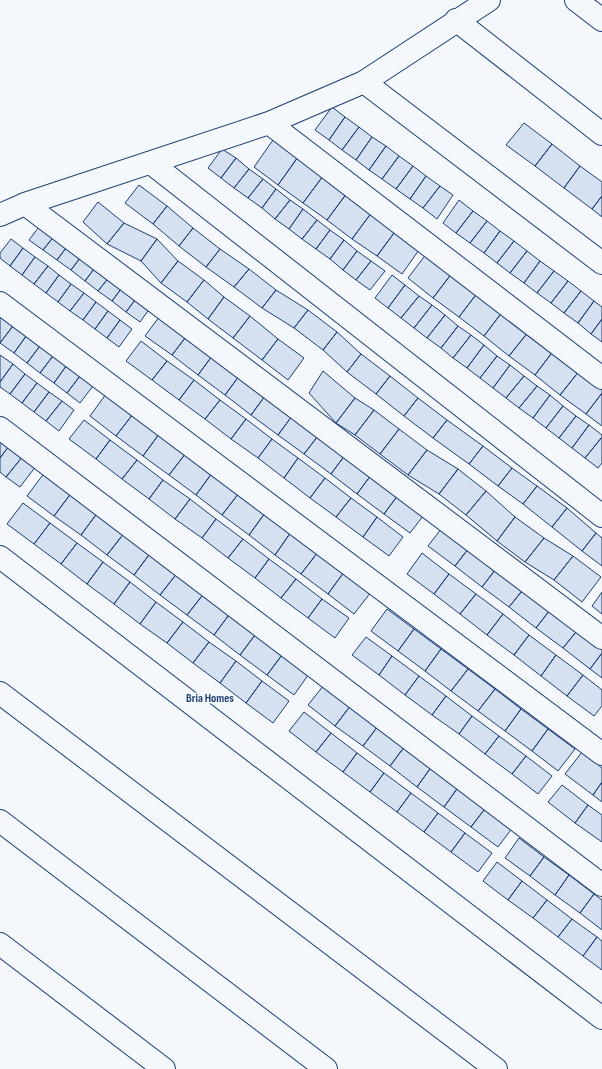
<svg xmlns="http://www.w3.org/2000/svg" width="602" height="1069" font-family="'Sofia Sans Condensed',sans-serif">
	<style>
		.building { fill: #d5e0f0; stroke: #1d3f73 }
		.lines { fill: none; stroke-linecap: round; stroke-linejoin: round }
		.street-casing { stroke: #1d3f73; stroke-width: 24 }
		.street { stroke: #f4f7fb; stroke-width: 22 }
		.labels { text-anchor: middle; stroke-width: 3; stroke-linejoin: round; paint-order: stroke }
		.neighbourhood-label { font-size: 12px; font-weight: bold; fill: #1d3f73; stroke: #f4f7fb }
	</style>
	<rect width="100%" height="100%" fill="#f4f7fb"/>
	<path class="building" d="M332 107 345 117 329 140 315 130Z
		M345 117 359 127 342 150 329 140Z
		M524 123 552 144 535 166 506 145Z
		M359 127 372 137 356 160 342 150Z
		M372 137 386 146 369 170 356 160Z
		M273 140 298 157 278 185 254 167Z
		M552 144 580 166 564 188 535 166Z
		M386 146 399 156 382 179 369 170Z
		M222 149 236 158 221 178 208 168Z
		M399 156 413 166 396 189 382 179Z
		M298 157 323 176 303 203 278 185Z
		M236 158 249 169 234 188 221 178Z
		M413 166 426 176 410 199 396 189Z
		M580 166 602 182V196L592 209 564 188Z
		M249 169 263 179 248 198 234 188Z
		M323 176 347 193 327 220 303 203Z
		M426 176 440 186 423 208 410 199Z
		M263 179 276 189 262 208 248 198Z
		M139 185 167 206 153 224 125 203Z
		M440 186 453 195 437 219 423 208Z
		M276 189 290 200 275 219 262 208Z
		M347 193 372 212 352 239 327 220Z
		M602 196V217L592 209Z
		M290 200 303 209 289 229 275 219Z
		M459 200 473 211 456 233 443 223Z
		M98 202 124 223 107 244 83 222Z
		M167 206 193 228 179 246 153 224Z
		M303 209 317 220 302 239 289 229Z
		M473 211 487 221 470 243 456 233Z
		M372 212 397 229 377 256 352 239Z
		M45 219 59 230 43 250 29 240Z
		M317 220 330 230 316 249 302 239Z
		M487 221 500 231 484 253 470 243Z
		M124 223 157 239 141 261 107 244Z
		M193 228 220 249 206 267 179 246Z
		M397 229 421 247 402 274 377 256Z
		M59 230 72 240 57 260 43 250Z
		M330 230 344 240 330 259 316 249Z
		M500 231 514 241 497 263 484 253Z
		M11 239 23 248 10 266 0 258V253Z
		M157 239 178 261 161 283 141 261Z
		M72 240 86 250 71 270 57 260Z
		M344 240 357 251 343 270 330 259Z
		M514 241 527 251 510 273 497 263Z
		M23 248 35 257 22 275 10 266Z
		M220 249 249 269 234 287 206 267Z
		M86 250 100 261 85 281 71 270Z
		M357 251 371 261 356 280 343 270Z
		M527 251 540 261 524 283 510 273Z
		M427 253 452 273 433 298 408 278Z
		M35 257 48 266 34 284 22 275Z
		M100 261 114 271 98 291 85 281Z
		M178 261 204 280 187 302 161 283Z
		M371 261 385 271 370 290 356 280Z
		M540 261 554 271 537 293 524 283Z
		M48 266 59 275 46 293 34 284Z
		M249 269 276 290 262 308 234 287Z
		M114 271 127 281 112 301 98 291Z
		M554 271 568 281 551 303 537 293Z
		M452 273 478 292 459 317 433 298Z
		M59 275 71 284 58 302 46 293Z
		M392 275 405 285 388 308 375 298Z
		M204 280 224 297 208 319 187 302Z
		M127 281 141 292 126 312 112 301Z
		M568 281 581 291 564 313 551 303Z
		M71 284 84 293 70 311 58 302Z
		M405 285 419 296 401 318 388 308Z
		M276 290 308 310 294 328 262 308Z
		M581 291 594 301 578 323 564 313Z
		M141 292 155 301 140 322 126 312Z
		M478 292 503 311 484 336 459 317Z
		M84 293 96 302 83 320 70 311Z
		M419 296 432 305 414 328 401 318Z
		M224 297 250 316 233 338 208 319Z
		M594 301 602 307V319L591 334 578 323Z
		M96 302 108 311 95 329 83 320Z
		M432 305 445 315 427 338 414 328Z
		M308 310 337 332 323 350 294 328Z
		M108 311 120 320 107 338 95 329Z
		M503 311 529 331 509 356 484 336Z
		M162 313 189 333 172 355 145 336Z
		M445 315 458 326 441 348 427 338Z
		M0 316 16 322 0 343Z
		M250 316 278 339 262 360 233 338Z
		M602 319V342L591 334Z
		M120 320 132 329 119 347 107 338Z
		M16 322 29 332 14 353 0 343Z
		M458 326 471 335 453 358 441 348Z
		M529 331 554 350 535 375 509 356Z
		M29 332 43 342 27 363 14 353Z
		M337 332 361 354 347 372 323 350Z
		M189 333 215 352 198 375 172 355Z
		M471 335 484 345 467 368 453 358Z
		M278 339 304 358 288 380 262 360Z
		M141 341 167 361 152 380 126 361Z
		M43 342 56 352 40 373 27 363Z
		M484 345 497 356 480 378 467 368Z
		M554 350 580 370 560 395 535 375Z
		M56 352 69 362 54 383 40 373Z
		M215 352 242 372 225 395 198 375Z
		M361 354 390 376 376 394 347 372Z
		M0 355 13 364 0 382Z
		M497 356 510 365 493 388 480 378Z
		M167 361 194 380 179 400 152 380Z
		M69 362 83 372 67 393 54 383Z
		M13 364 25 374 10 394 0 387V382Z
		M510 365 524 376 506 398 493 388Z
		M580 370 602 386V393L586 414 560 395Z
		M323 371 355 398 336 423 309 393Z
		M83 372 96 382 80 403 67 393Z
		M242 372 268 392 251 415 225 395Z
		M25 374 37 383 22 403 10 394Z
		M390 376 418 398 404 416 376 394Z
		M524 376 537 386 519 408 506 398Z
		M194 380 220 400 205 419 179 400Z
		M37 383 49 392 34 412 22 403Z
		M537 386 550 395 533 418 519 408Z
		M49 392 62 401 46 421 34 412Z
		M268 392 295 412 278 435 251 415Z
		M602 393V426L586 414Z
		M106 394 133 414 116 436 90 416Z
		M550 395 563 406 546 428 533 418Z
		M355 398 374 410 355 435 336 423Z
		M418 398 447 420 433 438 404 416Z
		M220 400 246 419 231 439 205 419Z
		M62 401 74 410 59 431 46 421Z
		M563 406 576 416 559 438 546 428Z
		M374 410 399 429 380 454 355 435Z
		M295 412 321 432 304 454 278 435Z
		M133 414 159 434 143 456 116 436Z
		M576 416 589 425 572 448 559 438Z
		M246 419 272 439 258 458 231 439Z
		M84 420 110 440 96 459 69 439Z
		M447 420 483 446 469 464 433 438Z
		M589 425 602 435V437L585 458 572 448Z
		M399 429 427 450 408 475 380 454Z
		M321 432 348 451 331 474 304 454Z
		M159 434 186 453 169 475 143 456Z
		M602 437V463L598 468 585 458Z
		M0 439 9 446 0 458Z
		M272 439 298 458 284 478 258 458Z
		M110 440 137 460 122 479 96 459Z
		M9 446 23 456 6 477 0 472V458Z
		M483 446 512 468 498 486 469 464Z
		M427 450 458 469 439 494 408 475Z
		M348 451 374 471 357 494 331 474Z
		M186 453 212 473 196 495 169 475Z
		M23 456 36 466 20 487 6 477Z
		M298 458 325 478 310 498 284 478Z
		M137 460 163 480 149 499 122 479Z
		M512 468 537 486 523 504 498 486Z
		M458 469 486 491 466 515 439 494Z
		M374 471 401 491 384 514 357 494Z
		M45 472 72 492 54 516 27 496Z
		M212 473 239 493 222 515 196 495Z
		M325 478 351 498 336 517 310 498Z
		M163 480 190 499 175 519 149 499Z
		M537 486 567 508 552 527 523 504Z
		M401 491 427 511 410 533 384 514Z
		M486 491 515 517 497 541 466 515Z
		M72 492 98 512 81 535 54 516Z
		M239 493 265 513 249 535 222 515Z
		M351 498 377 517 363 537 336 517Z
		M190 499 216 519 202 538 175 519Z
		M23 503 50 523 34 544 7 524Z
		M567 508 596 533 582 551 552 527Z
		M98 512 125 532 107 555 81 535Z
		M265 513 291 532 275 555 249 535Z
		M377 517 403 537 389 556 363 537Z
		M515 517 544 538 525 562 497 541Z
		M216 519 243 539 228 558 202 538Z
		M50 523 77 543 61 564 34 544Z
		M445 524 472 544 455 566 428 546Z
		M125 532 151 552 134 575 107 555Z
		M291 532 318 552 301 574 275 555Z
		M596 533 602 538V566L582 551Z
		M544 538 573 556 554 580 525 562Z
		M243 539 269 559 255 578 228 558Z
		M77 543 103 562 87 584 61 564Z
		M472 544 499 565 482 587 455 566Z
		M151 552 178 572 160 595 134 575Z
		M318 552 344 572 328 594 301 574Z
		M422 553 449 574 434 594 407 574Z
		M573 556 601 577 582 602 554 580Z
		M269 559 296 579 281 598 255 578Z
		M103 562 130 582 114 604 87 584Z
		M499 565 526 586 509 607 482 587Z
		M178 572 205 592 187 615 160 595Z
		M344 572 371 592 354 614 328 594Z
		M449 574 476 594 460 614 434 594Z
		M296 579 322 599 308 618 281 598Z
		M130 582 156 602 140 624 114 604Z
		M526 586 553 606 536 628 509 607Z
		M205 592 231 612 214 635 187 615Z
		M602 592V614L592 606Z
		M476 594 503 614 487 635 460 614Z
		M322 599 349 618 335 638 308 618Z
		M156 602 183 622 167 643 140 624Z
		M553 606 580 627 563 648 536 628Z
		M387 609 414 629 398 651 371 631Z
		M231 612 258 631 240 655 214 635Z
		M503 614 529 635 514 655 487 635Z
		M183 622 209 642 193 663 167 643Z
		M580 627 602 644V653L590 669 563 648Z
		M414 629 441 649 425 671 398 651Z
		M258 631 285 651 267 675 240 655Z
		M529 635 556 655 541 676 514 655Z
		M366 637 392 656 379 675 352 655Z
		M209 642 236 661 220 683 193 663Z
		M441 649 468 669 451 691 425 671Z
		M285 651 311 671 294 695 267 675Z
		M602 653V678L590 669Z
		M556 655 583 675 567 696 541 676Z
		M392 656 419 676 405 695 379 675Z
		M236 661 262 681 246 703 220 683Z
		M468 669 495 689 478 711 451 691Z
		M583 675 602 690V706L594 716 567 696Z
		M419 676 446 696 432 715 405 695Z
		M262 681 289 701 273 723 246 703Z
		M324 685 351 705 335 726 308 705Z
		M495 689 521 709 505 731 478 711Z
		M446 696 472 716 459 734 432 715Z
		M351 705 378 726 363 746 335 726Z
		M521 709 548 729 532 751 505 731Z
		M304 712 331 733 316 752 289 731Z
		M472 716 499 736 485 754 459 734Z
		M378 726 405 746 390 766 363 746Z
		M548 729 575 749 558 771 532 751Z
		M331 733 357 753 343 772 316 752Z
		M499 736 526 756 512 774 485 754Z
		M405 746 432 766 417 787 390 766Z
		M582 752 602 768V782L593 795 565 774Z
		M357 753 384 773 370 792 343 772Z
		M526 756 552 776 538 794 512 774Z
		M432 766 459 786 444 807 417 787Z
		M384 773 411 793 397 812 370 792Z
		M602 782V802L593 795Z
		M562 785 588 805 575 823 548 802Z
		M459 786 487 806 471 827 444 807Z
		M411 793 438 813 424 832 397 812Z
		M588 805 602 815V842L575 823Z
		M487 806 513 827 498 847 471 827Z
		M438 813 465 833 451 852 424 832Z
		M465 833 492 853 478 872 451 852Z
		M519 838 544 857 530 876 505 858Z
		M544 857 569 875 555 895 530 876Z
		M497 862 522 881 508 900 483 881Z
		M569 875 594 894 580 913 555 895Z
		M522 881 547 900 533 918 508 900Z
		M594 894 602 900V930L580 913Z
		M547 900 572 919 558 937 533 918Z
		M572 919 597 937 583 956 558 937Z
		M597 937 602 941V970L583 956Z"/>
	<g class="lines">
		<defs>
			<path id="street" d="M576 0 602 20
				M456 20 602 134
				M364 82 602 263
				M269 123 602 378
				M151 163 602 516
				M25 204 602 638
				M0 215 25 204 269 123 364 82 489 0
				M0 303 602 754
				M0 428 602 885
				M0 557 602 1018
				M0 693 496 1069
				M0 821 326 1069
				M0 944 164 1069"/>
		</defs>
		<use href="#street" class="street-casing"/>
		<use href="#street" class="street"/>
	</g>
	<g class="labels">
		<g class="neighbourhood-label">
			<text x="210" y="702">Bria Homes</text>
		</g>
	</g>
</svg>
